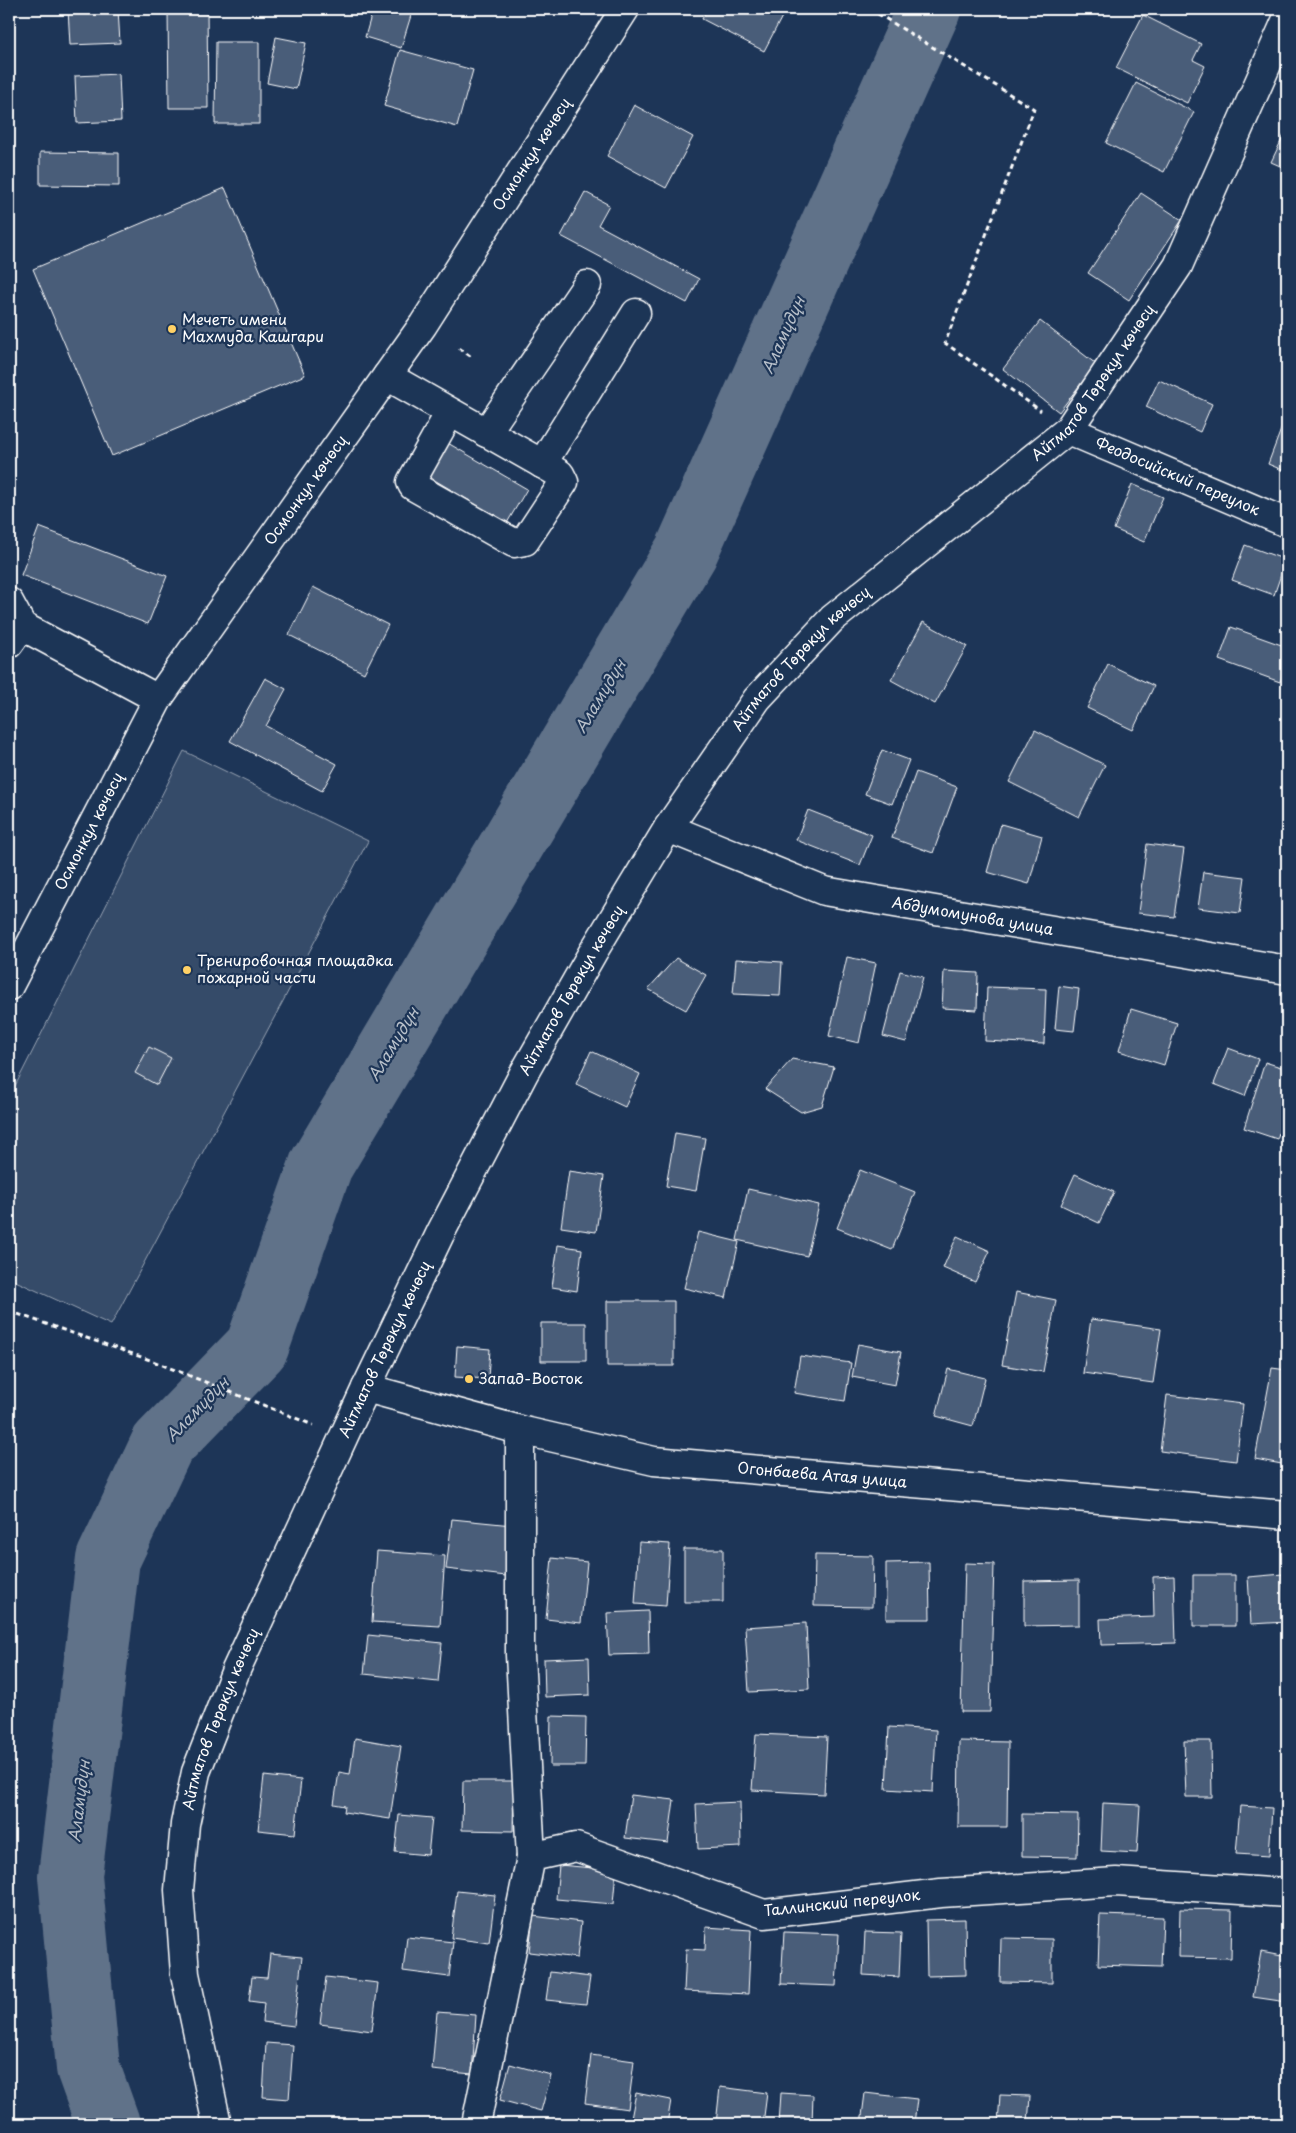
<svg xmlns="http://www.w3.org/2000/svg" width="1296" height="2133" font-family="'Playpen Sans',sans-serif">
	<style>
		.green { fill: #364b69; stroke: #9aa5b4 }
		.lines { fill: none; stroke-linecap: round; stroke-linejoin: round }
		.river { stroke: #617289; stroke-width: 64 }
		.building { fill: #4a5d79; stroke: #fff }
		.minor-casing { stroke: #fff; stroke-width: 31 }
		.path { stroke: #fff; stroke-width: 3; stroke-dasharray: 5 4; stroke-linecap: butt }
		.minor { stroke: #1d3557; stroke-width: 28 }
		.poi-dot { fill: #ffd166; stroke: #1d3557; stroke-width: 2 }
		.labels { text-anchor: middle; stroke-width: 4.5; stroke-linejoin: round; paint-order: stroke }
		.street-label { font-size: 15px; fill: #fff; stroke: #1d3557 }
		.poi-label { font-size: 15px; fill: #fff; stroke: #1d3557; text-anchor: start }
		.water-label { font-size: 16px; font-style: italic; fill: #b8c0ca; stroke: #1d3557 }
	</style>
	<rect width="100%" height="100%" fill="#1d3557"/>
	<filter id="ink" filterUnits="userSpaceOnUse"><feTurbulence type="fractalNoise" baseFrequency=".02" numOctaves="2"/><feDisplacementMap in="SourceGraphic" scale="10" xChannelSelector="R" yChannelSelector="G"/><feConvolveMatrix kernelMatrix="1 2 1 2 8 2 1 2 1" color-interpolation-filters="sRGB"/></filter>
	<g filter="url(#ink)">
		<path class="green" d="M184 751 368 841 111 1325 9 1278V1098Z"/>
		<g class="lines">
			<path class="river" d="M108 2124 88 2068 70 1876 108 1559 162 1445 257 1347 321 1165 686 552 929 9"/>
		</g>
		<path class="building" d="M68 9H118L120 43 70 45Z
			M168 9H207L208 108H169Z
			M373 9H413L401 48 365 37Z
			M707 9H786L764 51 702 19Z
			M1143 15 1201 44 1193 60 1205 66 1187 103 1116 68Z
			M276 37 306 43 296 89 267 83Z
			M216 42H259V124H215Z
			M400 50 473 70 457 127 384 106Z
			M119 74 121 121 77 123 75 76Z
			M1136 83 1194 112 1164 172 1106 143Z
			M634 105 693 137 666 188 607 156Z
			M1285 133 1287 134V169L1271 162Z
			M40 152 119 153V186L40 185Z
			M225 188 305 375 112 456 33 269Z
			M585 192 609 205 598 225 699 279 687 303 561 236Z
			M1141 193 1182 220 1129 300 1088 273Z
			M1040 321 1096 364 1059 412 1003 369Z
			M1159 380 1212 404 1200 432 1146 407Z
			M1285 419 1287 420V472L1268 464Z
			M446 442 527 489 507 523 426 475Z
			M1132 484 1163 497 1144 542 1114 529Z
			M39 527 167 576 148 624 21 575Z
			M1245 545 1286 560 1274 595 1232 580Z
			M313 587 388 625 364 673 289 635Z
			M923 622 967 646 935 704 891 680Z
			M1231 627 1287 647V663L1280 682 1219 660Z
			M1108 664 1154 686 1133 730 1087 708Z
			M265 678 286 689 266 726 337 764 322 791 230 741Z
			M1035 730 1105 765 1079 817 1009 782Z
			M882 750 909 760 892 804 865 794Z
			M916 772 957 787 933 853 892 838Z
			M808 810 872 835 860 865 796 840Z
			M1001 824 1042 836 1029 884 987 872Z
			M1147 844 1184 849 1174 917 1138 913Z
			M1287 844V861L1282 859Z
			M1203 872 1245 877 1240 913 1198 908Z
			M847 957 876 963 859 1043 829 1036Z
			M676 958 706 975 686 1010 648 989Z
			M736 959 782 962 780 996 733 994Z
			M900 971 923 977 906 1042 883 1036Z
			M944 971 978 973 977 1010 942 1008Z
			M1059 986 1079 989 1074 1031 1055 1029Z
			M987 987 1046 989 1044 1044 985 1041Z
			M1131 1009 1177 1023 1164 1065 1119 1051Z
			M149 1047 171 1058 157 1085 135 1073Z
			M1228 1048 1258 1059 1245 1096 1214 1084Z
			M591 1051 640 1074 625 1107 576 1084Z
			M792 1059 834 1067 822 1106 801 1112 765 1089Z
			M1265 1062 1287 1069V1109L1277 1139 1244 1128Z
			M675 1133 705 1138 696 1191 666 1186Z
			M860 1170 915 1192 892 1250 837 1228Z
			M569 1171 604 1176 596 1232 561 1227Z
			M1075 1174 1114 1192 1099 1223 1061 1205Z
			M748 1189 819 1205 807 1256 737 1240Z
			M698 1232 739 1242 726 1298 684 1288Z
			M957 1236 990 1251 975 1282 943 1268Z
			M558 1245 582 1249 577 1291 552 1287Z
			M1016 1292 1056 1300 1043 1372 1002 1365Z
			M607 1301H674V1366H607Z
			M1091 1319 1161 1329 1153 1383 1083 1373Z
			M541 1323H586V1361H541Z
			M858 1344 901 1352 895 1385 852 1377Z
			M457 1346 490 1349 488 1379 455 1377Z
			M800 1356 851 1363 845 1401 794 1393Z
			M1272 1368 1287 1370V1465L1255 1459Z
			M948 1369 985 1378 973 1426 936 1416Z
			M1167 1395 1243 1404 1236 1461 1160 1451Z
			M452 1519 512 1525 506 1576 446 1569Z
			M639 1542 670 1544 666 1606 635 1604Z
			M684 1549H723V1602H684Z
			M377 1551 445 1556 440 1626 372 1622Z
			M815 1555 873 1556 872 1607 814 1606Z
			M552 1558 587 1562 581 1623 546 1619Z
			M929 1562 930 1619H886V1563Z
			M965 1563 994 1564 990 1712H961Z
			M1283 1574 1287 1622 1251 1624 1248 1577Z
			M1193 1575H1235V1626H1193Z
			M1174 1576 1176 1643 1101 1645 1100 1619 1154 1617 1153 1577Z
			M1079 1580V1625L1024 1626V1581Z
			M648 1611 649 1654 609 1655 607 1613Z
			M806 1623 809 1689 749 1692 745 1627Z
			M368 1635 442 1643 438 1682 364 1674Z
			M589 1657 590 1695 545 1697 544 1659Z
			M551 1716 586 1717 585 1766H550Z
			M889 1727 936 1730 933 1792 886 1789Z
			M756 1734 827 1737 824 1794 752 1790Z
			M355 1738 401 1746 390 1819 344 1812 345 1806 334 1804 339 1772 350 1774Z
			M959 1741 1008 1742 1007 1827H958Z
			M1184 1741H1211L1212 1797H1186Z
			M264 1776 301 1780 295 1834 258 1830Z
			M463 1781H514L513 1831 462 1830Z
			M631 1795 674 1800 668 1843 625 1838Z
			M740 1802 741 1847 698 1849 696 1804Z
			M1103 1803 1140 1805 1137 1853 1101 1851Z
			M1240 1806 1272 1808 1269 1856 1236 1854Z
			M1022 1814 1078 1815 1077 1857 1022 1856Z
			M399 1815 432 1818 428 1855 395 1852Z
			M559 1865 616 1870 613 1904 556 1899Z
			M457 1891 495 1895 489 1943 451 1938Z
			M1180 1909 1232 1910 1231 1958 1179 1957Z
			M1100 1915 1163 1917 1161 1967 1098 1965Z
			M533 1916 581 1922 577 1958 529 1952Z
			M965 1919 966 1975 927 1976 926 1920Z
			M706 1927 751 1930 748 1994 684 1991 686 1949 705 1950Z
			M784 1932 839 1934 836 1986 781 1984Z
			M865 1932 901 1933 899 1977 863 1975Z
			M407 1937 453 1942 449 1977 403 1971Z
			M1001 1938 1052 1939V1983L1000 1982Z
			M1261 1952 1287 1957V2002L1253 1997Z
			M270 1954 302 1957 294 2026 262 2022 264 2003 249 2001 252 1977 267 1978Z
			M550 1972 590 1977 586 2004 546 2000Z
			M326 1977 378 1983 372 2031 320 2024Z
			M437 2012 476 2015 472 2074 432 2070Z
			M266 2043 293 2045 289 2099 263 2097Z
			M591 2055 634 2061 628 2109 585 2103Z
			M510 2064 551 2075 541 2111 500 2100Z
			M720 2087 767 2093 763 2124H716Z
			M636 2093 671 2100 667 2124H630Z
			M781 2093 813 2095 812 2124H779Z
			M865 2093 917 2099 914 2124H861Z
			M1000 2095 1030 2096 1028 2124H998Z"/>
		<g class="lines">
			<defs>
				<g id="minor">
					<path d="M387 376 560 474 564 482 525 541 514 543 413 486 411 482 450 412"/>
					<path id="s1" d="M1068 430 1287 523"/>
					<path d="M486 433 587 285"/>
					<path d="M542 464 636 313"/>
					<path d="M9 602 22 626"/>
					<path d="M9 644 22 626 158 699"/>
					<path id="s2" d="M668 828 824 891 1287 970"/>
					<path id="s3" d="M9 986 158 699 423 325 625 9"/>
					<path id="s4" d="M366 1388 520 1430 654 1461 1287 1515"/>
					<path d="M520 1430V1655L531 1857"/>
					<path id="s5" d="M217 2124 185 1974 179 1890 185 1824 196 1772 236 1670 366 1388 441 1232 524 1073 593 952 668 828 757 699 832 619 1068 430 1178 266 1287 19"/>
					<path d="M476 2124 531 1857 576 1847 764 1914 941 1893 1116 1882 1287 1893"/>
				</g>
			</defs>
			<use href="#minor" class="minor-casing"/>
			<path class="path" d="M870 9 1034 109 945 343 1041 411
				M459 348 473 358
				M9 1311 150 1360 313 1425"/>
			<use href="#minor" class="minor"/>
		</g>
	</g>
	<g class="poi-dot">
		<circle cx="172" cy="329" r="5"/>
		<circle cx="187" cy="970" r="5"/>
		<circle cx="469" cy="1379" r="5"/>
	</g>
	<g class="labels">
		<g class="street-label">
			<text dy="5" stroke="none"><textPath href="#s3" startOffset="984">Осмонкул көчөсү</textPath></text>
			<text dy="5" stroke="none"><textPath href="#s5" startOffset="2035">Айтматов Төрөкул көчөсү</textPath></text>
			<text dy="5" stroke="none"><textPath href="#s1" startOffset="119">Феодосийский переулок</textPath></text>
			<text dy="5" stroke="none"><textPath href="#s3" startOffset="579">Осмонкул көчөсү</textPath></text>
			<text dy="5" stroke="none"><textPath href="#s5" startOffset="1630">Айтматов Төрөкул көчөсү</textPath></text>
			<text dy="5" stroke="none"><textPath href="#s3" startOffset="174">Осмонкул көчөсү</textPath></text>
			<text dy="5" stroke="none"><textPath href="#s2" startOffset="319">Абдумомунова улица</textPath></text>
			<text dy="5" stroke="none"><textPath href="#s5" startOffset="1225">Айтматов Төрөкул көчөсү</textPath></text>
			<text dy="5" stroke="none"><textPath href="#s5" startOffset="820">Айтматов Төрөкул көчөсү</textPath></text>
			<text dy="5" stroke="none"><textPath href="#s4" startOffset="466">Огонбаева Атая улица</textPath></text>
			<text dy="5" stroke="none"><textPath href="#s5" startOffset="415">Айтматов Төрөкул көчөсү</textPath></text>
			<text transform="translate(842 1903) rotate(-6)" y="5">Таллинский переулок</text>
		</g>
		<g class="poi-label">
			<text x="182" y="325">Мечеть имени<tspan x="182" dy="17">Махмуда Кашгари</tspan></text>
			<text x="197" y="966">Тренировочная площадка<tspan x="197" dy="17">пожарной части</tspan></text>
			<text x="479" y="1384">Запад-Восток</text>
		</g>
		<g class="water-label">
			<text transform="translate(783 335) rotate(-66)" y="6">Аламүдүн</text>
			<text transform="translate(600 696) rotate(-59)" y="6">Аламүдүн</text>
			<text transform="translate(393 1044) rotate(-59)" y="6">Аламүдүн</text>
			<text transform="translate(197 1409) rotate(-46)" y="6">Аламүдүн</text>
			<text transform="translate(79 1801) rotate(-83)" y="6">Аламүдүн</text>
		</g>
	</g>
	<rect width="1296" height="2133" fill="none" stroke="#1d3557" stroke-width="30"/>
	<rect x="15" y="15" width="1266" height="2103" fill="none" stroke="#fff" stroke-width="2" filter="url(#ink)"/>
</svg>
